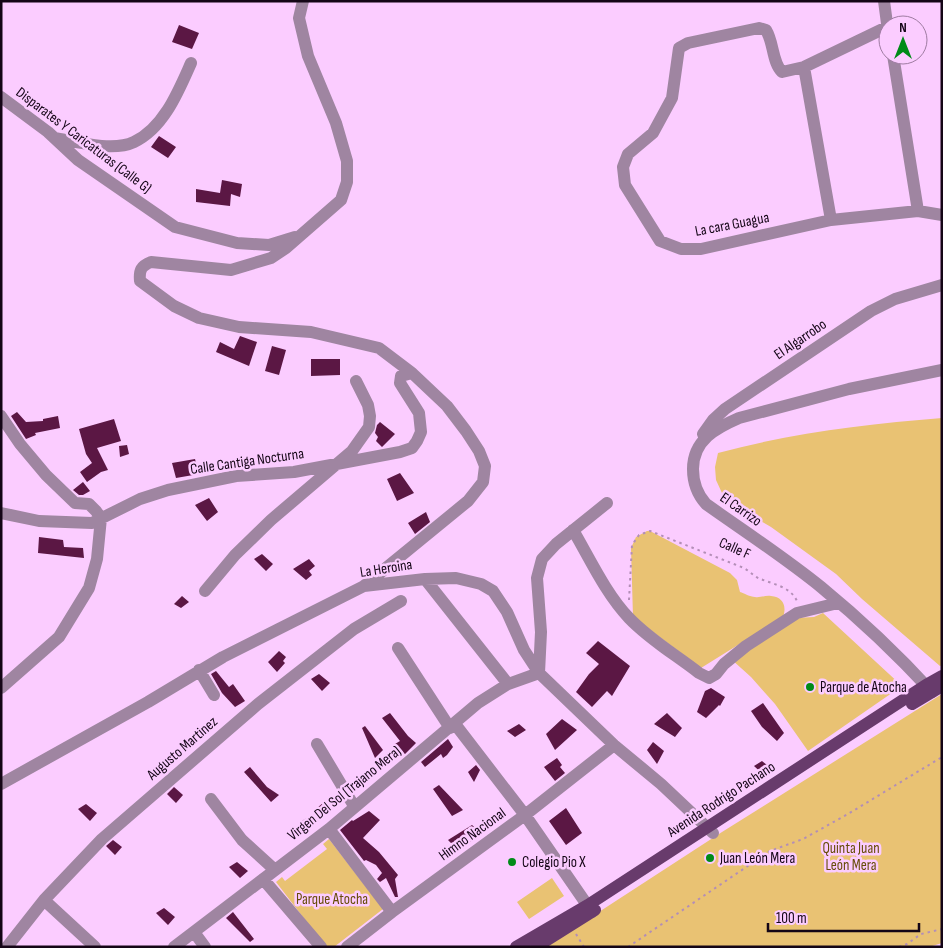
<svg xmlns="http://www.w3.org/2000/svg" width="943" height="948" font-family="'Sofia Sans Condensed',sans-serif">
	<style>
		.park { fill: #e9c273 }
		.building { fill: #5b1744 }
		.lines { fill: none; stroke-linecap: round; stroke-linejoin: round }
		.path { stroke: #b38eb7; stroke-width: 2; stroke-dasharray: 2.5 4; stroke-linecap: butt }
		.minor { stroke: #9f85a1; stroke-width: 12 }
		.major { stroke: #683b6c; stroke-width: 12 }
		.poi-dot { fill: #008b18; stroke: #fbccff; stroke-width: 2 }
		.labels { text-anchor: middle; stroke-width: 5; stroke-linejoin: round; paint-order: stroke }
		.street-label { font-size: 15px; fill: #140516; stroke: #fbccff }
		.poi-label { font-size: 15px; fill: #140516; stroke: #fbccff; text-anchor: start }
		.park-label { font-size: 15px; fill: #664c08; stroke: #fbccff }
	</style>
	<rect width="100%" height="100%" fill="#fbccff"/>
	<path class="park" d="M942 418V665L940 666 862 599 836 574 771 527 736 507 722 493 716 480 715 467 718 453C792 433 866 424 942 418Z
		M647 531H650L730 573 737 580 740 592C744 593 750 597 755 597 760 598 766 595 771 596 783 597 787 606 783 617L701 668 633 617 631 548 636 537Z
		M823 613 902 686 808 751 775 704 751 677 731 659 796 618 814 617Z
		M942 694V943L929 947H545L722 832Z
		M329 839 383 909 334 947H326L276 882 282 877 285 881 327 849 323 844Z
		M552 878 564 896 529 919 517 902Z"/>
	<path class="building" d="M179 25 199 33 192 49 172 42Z
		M159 136 176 147 168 158 151 147Z
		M222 180 242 184 240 197 231 194 230 206 196 202V189L220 193Z
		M240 336 257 342 249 366 216 352 220 342 234 349Z
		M272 346 286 350 279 375 265 371Z
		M311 359H340V375L311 376Z
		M17 412 26 422 43 421V419L58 416 60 428 35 433 36 435 26 439 11 416Z
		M114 419 121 441 97 448 108 470 101 472 87 482 80 472 92 463 86 454 79 429Z
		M380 422 395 434 382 447 376 441 378 437 375 433 377 425Z
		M127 445 129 454 120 457 119 446Z
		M195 459 199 474 176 478 172 463Z
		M400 473 414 493 397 501 387 479Z
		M83 482 90 491 83 495H79L73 490Z
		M209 498 218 512 207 521 195 505Z
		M426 512 430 522 415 534 408 523Z
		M39 537 63 540 64 547 83 548 84 558 38 553Z
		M262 554 273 564 266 571 254 559Z
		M309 559 315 566 309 571 312 575 306 580 293 569Z
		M182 596 189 602 181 608 174 604Z
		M598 641 630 666 612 696 607 691 592 707 576 692 589 674 599 664 586 653Z
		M279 651 286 657 283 661 285 663 277 672 268 662Z
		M216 671 229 687 233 684 245 701 235 707 222 693 211 674Z
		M319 674 330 683 322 691 311 679Z
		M711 688 725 697 720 706 719 705 706 718 697 712 705 691Z
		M763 703 784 733 777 741 762 727 751 711Z
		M390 713 408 736 416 743 405 754 395 744 400 741 382 718Z
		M667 713 682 728 675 737 654 724Z
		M562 719 577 730 555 750 546 734Z
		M519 724 526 730 515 737 507 731Z
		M365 726 383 750 375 758 362 728Z
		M448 739 453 747 447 755 443 758 441 754 425 767 421 762Z
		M653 742 664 751 657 764 647 750Z
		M557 758 562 765 560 767 565 773 555 781 544 767Z
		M762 761 773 770 766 777 754 766Z
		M476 765 480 770 474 782 468 772Z
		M250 767 267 787 279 795 271 802 244 772Z
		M439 785 463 810 452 816 433 789Z
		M174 787 183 795 176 803 167 794Z
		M323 803 326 808 329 806 331 808 328 811 329 812 304 832 298 823 318 812 317 808Z
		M86 804 97 813 90 821 78 809Z
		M566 808 582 833 566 845 549 821Z
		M369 811 380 820 363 838 379 852 398 875 395 879 398 897H395L386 878 380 882 377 879 382 873 376 865 366 860 364 861 340 830 352 820 353 821Z
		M472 825 482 834 458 850 448 840Z
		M113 840 122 847 115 855 106 846Z
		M237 862 248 871 240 878 229 867Z
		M164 908 175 917 168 925 156 913Z
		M233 912 254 939 250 942 226 918Z"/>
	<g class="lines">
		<path class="path" d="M629 600 632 545 639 535 650 531 744 568C749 571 753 575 758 578 772 584 790 586 797 601
			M576 934 584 947
			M628 947 770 851 803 839 848 814 942 757
			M899 947 907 944 921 934 942 929"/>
		<path class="minor" d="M303 1 299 18 308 56 336 123 347 161V182L341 200 286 248 271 258 231 270 151 262C141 266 139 270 140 281L174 306 199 318 239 327 311 332 379 348 412 373 447 406 466 431 479 451 485 466 483 482 468 501 364 586
			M884 1 888 31
			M887 27 804 67 782 72C772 62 774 43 766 30L759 28 688 43 679 48 672 98 653 133 628 154 623 167 625 185 660 241 681 249H701L831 220 918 211 942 215
			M893 55 918 211
			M804 67 831 220
			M1 97 48 132 78 160 175 227 237 243 269 245 295 237
			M55 138C77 142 113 152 134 142 164 128 179 90 191 63
			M1 416 20 444 46 475 75 503 89 504 96 511 101 518 97 559 89 588 59 637 1 688
			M703 434 713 420 725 409 871 311 895 299 942 285
			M1 513 39 521 92 523 140 499 168 490 236 476 294 472 400 452 412 448 417 441 421 432 419 413 400 383 401 376 412 373
			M573 530C590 559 606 594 629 618 650 640 676 655 699 673L709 678 716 674 724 664 746 646 797 613 838 603
			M425 579 508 684
			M205 591 235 555 271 520 352 451 369 427 370 416 368 405 356 381
			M398 648 450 728
			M199 670 214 695
			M932 692C897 654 860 619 821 587 784 557 744 531 706 504 697 494 693 483 693 469 693 440 716 428 739 418L849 389 942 370
			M455 724 525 815 592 912
			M317 744 354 806
			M1 784 148 702 223 657 364 586 425 579 456 578 481 584 493 591 507 612 524 650 539 673 614 745 661 784 713 833
			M211 799 242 840 275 870
			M329 829 392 912
			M263 879 321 947
			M44 900 95 947
			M194 932 205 947
			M7 947 44 900 102 839 258 704 354 629 401 601
			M174 947 329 829 478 703 508 684 539 673 541 632 537 578 542 559 556 544 607 503
			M347 947 392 912 525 815 614 745"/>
		<path class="major" d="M912 704 942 686
			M516 947 588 905 926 685 942 676
			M536 947 595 910"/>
	</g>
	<g class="poi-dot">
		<circle cx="810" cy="687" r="5"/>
		<circle cx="710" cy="858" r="5"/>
		<circle cx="512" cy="862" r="5"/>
	</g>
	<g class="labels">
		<g class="street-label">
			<text transform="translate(84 140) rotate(37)" y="5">Disparates Y Caricaturas (Calle G)</text>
			<text transform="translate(732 224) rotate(-11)" y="5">La cara Guagua</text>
			<text transform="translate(800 339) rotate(-34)" y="5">El Algarrobo</text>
			<text transform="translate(247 461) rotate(-8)" y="5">Calle Cantiga Nocturna</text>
			<text transform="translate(741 509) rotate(35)" y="5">El Carrizo</text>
			<text transform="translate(735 548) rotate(24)" y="5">Calle F</text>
			<text transform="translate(386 568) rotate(-9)" y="5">La Heroina</text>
			<text transform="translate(182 748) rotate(-41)" y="5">Augusto Martinez</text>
			<text transform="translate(344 793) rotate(-39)" y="5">Virgen Del Sol (Trajano Mera)</text>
			<text transform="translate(721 799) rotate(-33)" y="5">Avenida Rodrigo Pachano</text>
			<text transform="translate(472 834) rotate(-36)" y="5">Himno Nacional</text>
		</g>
		<g class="poi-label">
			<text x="820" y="692">Parque de Atocha</text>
			<text x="720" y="863">Juan León Mera</text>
			<text x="522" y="867">Colegio Pio X</text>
		</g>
		<g class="park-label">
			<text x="851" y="853">Quinta Juan<tspan x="851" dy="17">León Mera</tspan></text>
			<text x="332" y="904">Parque Atocha</text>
		</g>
	</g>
	<rect width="943" height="948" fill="none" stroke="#140516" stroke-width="5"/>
	<g transform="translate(903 40)"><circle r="24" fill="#fbccff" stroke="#9f7ca2"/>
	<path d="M0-4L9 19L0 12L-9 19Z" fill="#008b18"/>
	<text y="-8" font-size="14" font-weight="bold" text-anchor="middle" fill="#140516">N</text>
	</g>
	<path d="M768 923v8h151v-8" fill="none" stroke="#140516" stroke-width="2.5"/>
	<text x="776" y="923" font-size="15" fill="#140516" stroke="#fbccff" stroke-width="4" paint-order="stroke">100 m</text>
</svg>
